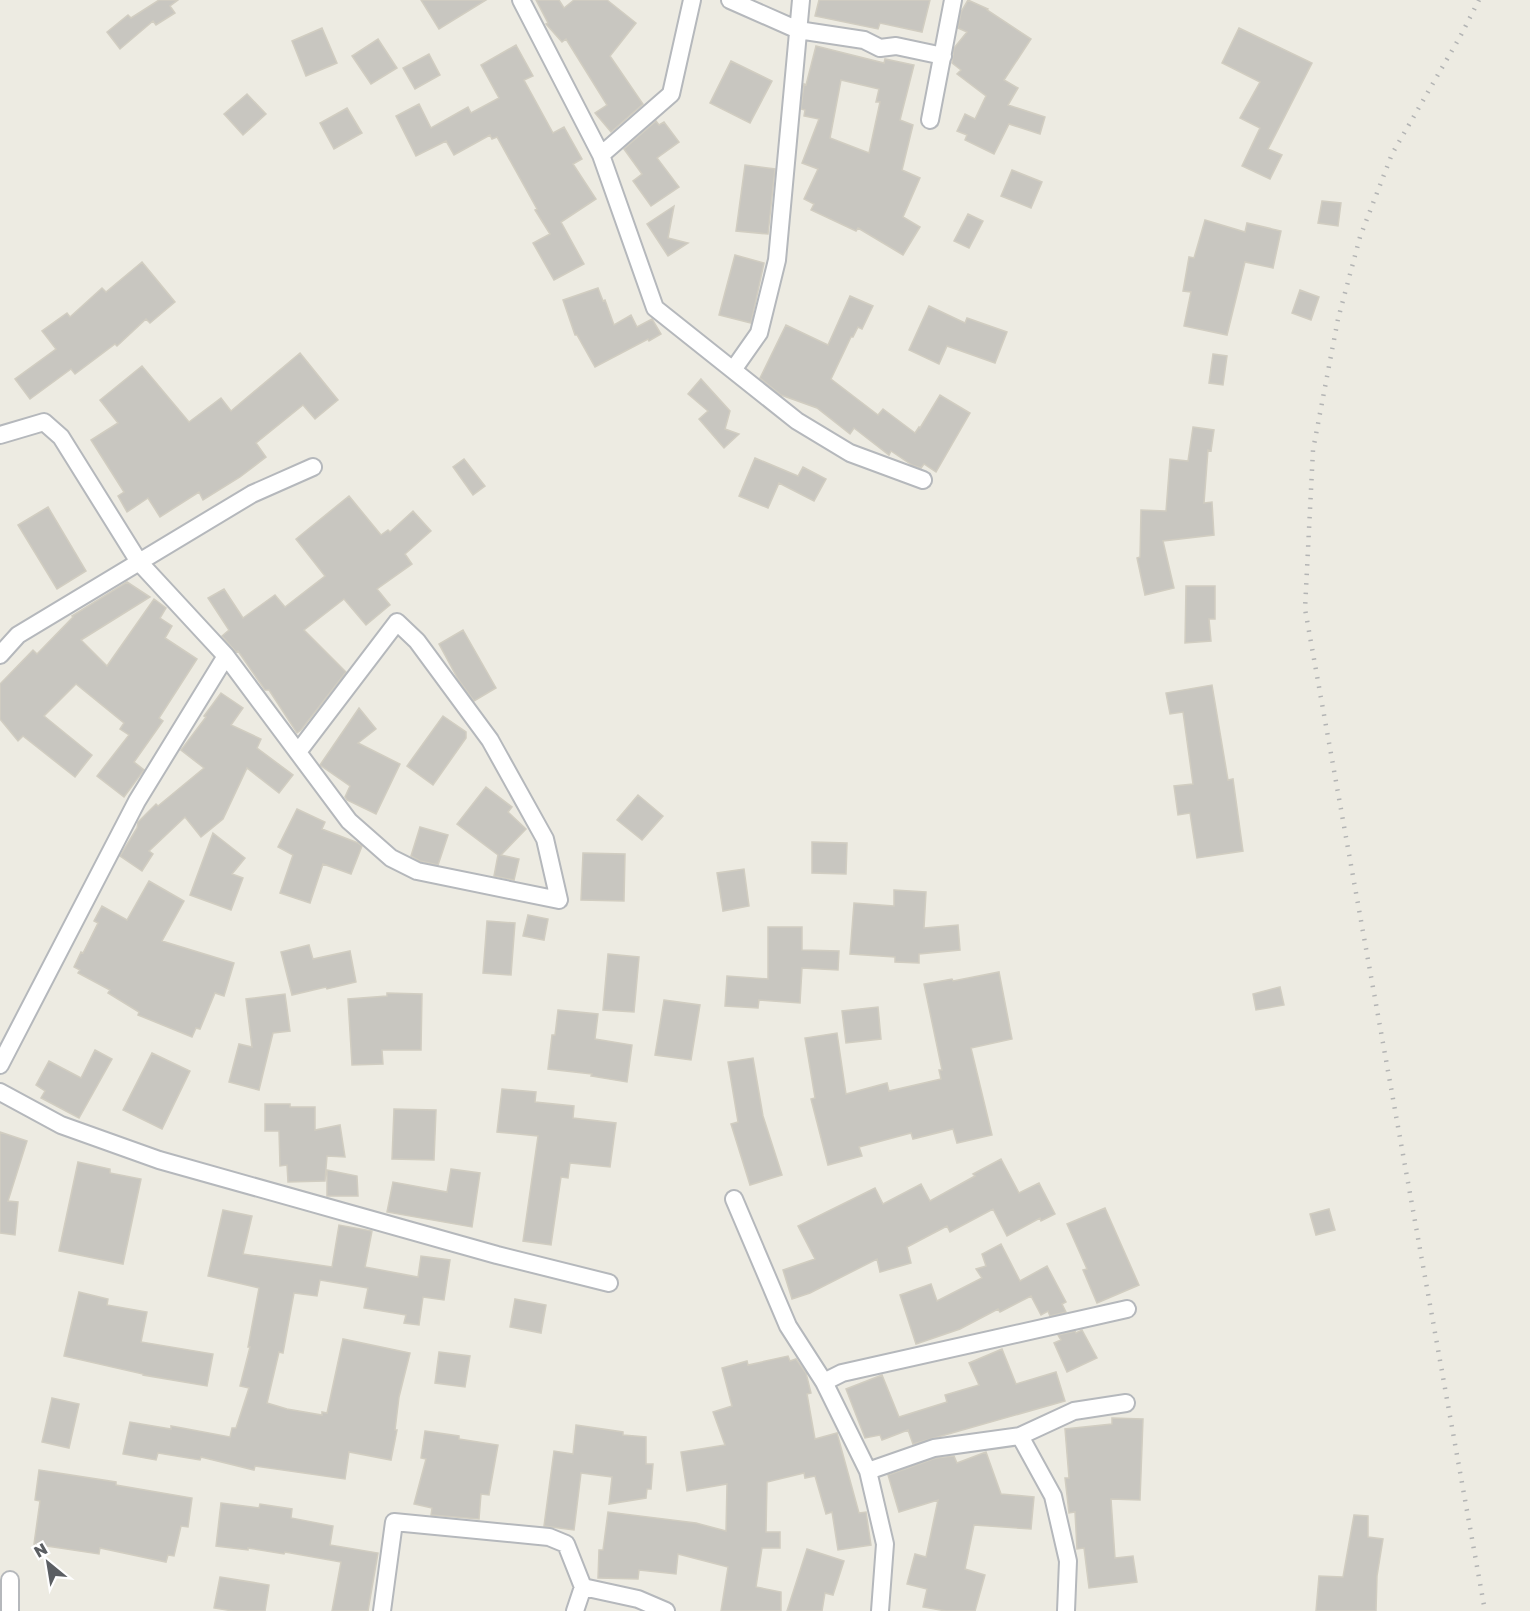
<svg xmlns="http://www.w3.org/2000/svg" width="1530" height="1611" font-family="'Golos Text',sans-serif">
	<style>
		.building { fill: #c8c6c0; stroke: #d1cdc1; stroke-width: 1.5; fill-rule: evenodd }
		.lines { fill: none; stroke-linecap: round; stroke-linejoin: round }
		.minor-casing { stroke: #b5b8bc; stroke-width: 20 }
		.minor { stroke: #fff; stroke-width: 16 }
		.rail { stroke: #b3b4b4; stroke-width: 4.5; stroke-dasharray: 1.5 8; stroke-linecap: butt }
	</style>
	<rect width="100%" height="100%" fill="#edebe2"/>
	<path class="building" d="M159 0H178L170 6 175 13 156 25 153 21 120 49 107 32 128 15 131 18Z
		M421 0H486L439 29Z
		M536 0H559L564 8 574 0H607L636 23 610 56 643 104 611 132 595 113 607 105 566 39 562 42 546 24 548 23Z
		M819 0H930L922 32 880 23 878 29 815 16Z
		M968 0 988 9 987 10 1031 39 1004 80 1018 88 1008 105 1045 117 1040 134 1009 124 994 154 965 140 967 135 957 131 965 114 975 119 986 96 957 74 961 70 952 63 954 48 967 32 958 28 961 12Z
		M322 28 337 63 306 76 292 41Z
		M1239 28 1312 63 1268 149 1282 155 1270 179 1242 166 1260 128 1240 118 1260 82 1222 63Z
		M378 39 397 68 371 84 352 56Z
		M516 45 533 76 524 80 553 133 564 127 582 159 573 164 596 199 561 222 584 264 554 280 533 243 550 234 535 210 537 209 497 137 492 139 490 135 454 155 446 141 416 156 396 116 419 104 431 128 468 107 471 113 499 98 481 65Z
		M816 46 884 63 885 59 914 65 900 120 913 125 902 170 920 178 903 217 920 227 903 255 858 228 856 231 811 210 814 204 804 199 818 169 802 163 819 119 804 116 805 110 801 109 804 84 806 85ZM841 80 879 89 876 102H880L869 153 830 138Z
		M429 54 440 75 415 89 403 68Z
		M731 61 772 81 750 123 710 103Z
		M247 94 266 114 243 135 224 114Z
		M347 108 362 133 334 149 320 123Z
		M656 121 659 125 664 122 679 142 657 158 679 187 651 206 633 181 642 174 624 149Z
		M745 165 775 169 768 234 736 231Z
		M1012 170 1042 182 1031 208 1001 196Z
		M1322 201 1341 203 1338 226 1318 223Z
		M674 206 668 238 688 243 668 256 647 224Z
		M968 214 983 221 969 248 954 241Z
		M1205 220 1245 232 1247 223 1281 231 1273 268 1245 262 1227 335 1184 326 1191 292 1183 291 1189 257 1194 258Z
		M735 255 764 263 751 323 719 315Z
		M142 262 175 302 150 323 146 319 117 346 115 344 75 374 71 369 30 399 15 379 56 349 42 331 67 313 70 317 102 288 106 292Z
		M598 288 603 301 605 300 614 325 631 315 637 327 652 319 661 334 649 341 648 339 595 367 577 335H575L563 300Z
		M1300 290 1319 297 1311 320 1292 313Z
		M850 296 873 306 862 329 858 327 853 337H851L831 379 878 415 883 409 915 433 919 427 920 428 940 395 970 413 936 472 924 464 921 468 912 465 891 451 889 455 854 428 850 434 817 408 781 395 760 378 786 325 828 345Z
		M929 306 965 323 967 318 1007 332 995 363 947 346 939 364 909 350Z
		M300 353 338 400 315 419 303 405 256 443 266 457 240 477 203 500 199 492 160 517 148 498 127 512 118 496 124 492 91 440 118 423 100 400 142 366 189 422 221 398 231 411Z
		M1213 354 1227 356 1223 385 1209 383Z
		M701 379 730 411 725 429 739 434 724 448 699 419 708 411 688 394Z
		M1193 427 1214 430 1211 451 1208 450 1204 503 1212 502 1214 535 1163 541 1174 588 1145 595 1137 558 1140 557 1141 510 1166 511 1170 459 1188 461Z
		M755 458 798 476 803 467 826 479 814 501 779 483 768 508 739 496Z
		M464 459 485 486 473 495 453 467Z
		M349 496 381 535 388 530 390 532 413 511 431 531 405 554 412 564 377 589 390 605 366 625 344 599 304 630 346 672 301 730 297 733 269 690H265L238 651 236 652 222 636 229 630 208 598 224 589 243 618 275 595 285 607 325 576 296 539Z
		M48 507 86 571 57 589 18 525Z
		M127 582 150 597 81 640 107 666 154 599 166 608 160 618 172 626 165 638 197 659 159 718 163 721 134 762 144 770 124 797 97 776 129 735 120 729 124 723 76 684 44 716 92 755 75 777 23 736 18 741 0 719V684L33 650 37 654 73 617 72 616Z
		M1186 586H1215V619H1209L1211 641 1185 643Z
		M463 630 496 688 474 701 458 679 439 644Z
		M1212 685 1228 780 1233 779 1243 851 1197 858 1190 813 1178 815 1174 786 1193 784 1183 712 1170 714 1166 693Z
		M221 693 243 708 231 725 261 739 257 748 293 775 279 793 247 768 223 819 201 837 185 817 149 851 153 854 142 871 120 856 137 828 138 822 156 804 158 806 204 768 181 750 206 717 204 716Z
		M359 708 376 729 358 743 400 764 376 814 347 800 345 797 350 786 320 765Z
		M443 716 466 732V738L433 785 407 766Z
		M486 787 512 807 508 812 526 829 501 855 519 859 514 880 494 876 498 855 457 824Z
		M638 795 663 816 642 840 617 820Z
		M297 809 325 822 322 829 358 843 362 846 351 874 323 864 310 903 280 893 293 855 278 847Z
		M420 827 448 835 438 865 420 861 411 856Z
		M213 833 245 858 232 874 243 878 231 910 190 895Z
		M812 842 847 843 846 874 812 873Z
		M583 853 625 854 624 901 581 900Z
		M744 869 749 906 723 911 717 873Z
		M149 881 184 901 162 941 234 963 224 996 215 993 200 1029 196 1028 192 1037 138 1015 139 1012 108 993 110 990 78 973 80 970 74 967 81 952 83 953 98 923 94 921 102 906 127 920Z
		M894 890 926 892 924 928 958 925 960 950 919 954V963L895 962V957L850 954 854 903 894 906Z
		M528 915 548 919 544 940 523 936Z
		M487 921 515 923 511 975 483 973Z
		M768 927H802V950L839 951 838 970 802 968 800 1003 759 1000 758 1008 725 1006 727 976 768 979Z
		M309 945 313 959 350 951 356 982 327 989 326 987 292 995 281 952Z
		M608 954 639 957 634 1012 603 1010Z
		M999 972 1012 1039 971 1048 992 1135 957 1143 953 1129 913 1139 911 1133 859 1147 862 1156 828 1165 811 1099 815 1098 805 1038 837 1033 846 1094 887 1083 889 1091 941 1079 939 1070H942L924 984 952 979 953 981Z
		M1280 987 1284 1005 1256 1010 1253 994Z
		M387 993 422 994 421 1050H382L383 1064 352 1065 348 999 387 996Z
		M285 994 290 1031 273 1033 259 1090 229 1082 239 1044 252 1047 246 999Z
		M664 1000 700 1005 691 1060 655 1055Z
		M878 1007 881 1039 846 1043 842 1011Z
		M558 1010 598 1014 595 1039 632 1045 627 1082 591 1076 592 1074 548 1069 552 1035H555Z
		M95 1050 112 1059 79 1118 41 1098 45 1091 36 1085 49 1061 81 1078Z
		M152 1053 190 1071 162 1129 123 1110Z
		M753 1058 763 1116 782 1175 750 1185 731 1124 738 1122 728 1062Z
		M502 1089 536 1092 535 1102 574 1106 573 1118 616 1123 610 1167 570 1163 568 1178 561 1177 551 1245 523 1241 538 1136 497 1132Z
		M265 1104H290V1107H315V1130L340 1125 345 1157 327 1156 325 1181 288 1182 287 1165 280 1166 279 1131H265Z
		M394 1109 436 1110 434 1160 392 1159Z
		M0 1132 27 1141 8 1201 18 1202 15 1235 0 1233Z
		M1001 1159 1019 1193 1039 1183 1055 1214 1041 1221 1040 1218 1007 1236 993 1209 950 1232 947 1226 907 1247 911 1263 880 1272 877 1259 810 1293 792 1299 783 1270 815 1259 798 1226 875 1188 883 1204 921 1184 930 1201 975 1176 973 1174Z
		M78 1162 110 1169V1173L141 1179 123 1264 59 1251Z
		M451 1169 480 1173 472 1227 387 1212 393 1182 447 1192Z
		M327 1170 357 1176 358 1196H327Z
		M1105 1208 1139 1285 1097 1303 1083 1270 1087 1269 1067 1224Z
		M1329 1209 1335 1230 1316 1235 1310 1214Z
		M223 1210 252 1216 243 1254 332 1267 339 1225 372 1231 365 1267 418 1277 421 1256 450 1260 444 1300 423 1297 419 1325 404 1323 406 1315 364 1308 368 1288 320 1280 317 1296 294 1293 283 1353 279 1352 267 1403 287 1409 322 1415V1412L327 1413 343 1339 410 1353 399 1397 395 1430H397L391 1460 349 1452 345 1479 255 1466 254 1470 201 1457 200 1460 158 1453 156 1460 123 1454 130 1422 171 1429V1426L230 1437 232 1428H236L249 1388 240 1386 250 1347H248L259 1288 208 1276Z
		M1001 1244 1020 1281 1047 1266 1066 1302 1062 1304 1066 1312 1050 1316 1048 1311 1041 1315 1031 1296 1000 1312 998 1309 960 1329 916 1344 900 1295 931 1284 937 1301 982 1278 976 1269 986 1266 982 1254Z
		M79 1292 108 1299 107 1305 147 1312 141 1342 213 1354 207 1386 143 1375V1374L64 1356Z
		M515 1299 546 1305 541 1333 510 1327Z
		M1082 1330 1097 1358 1067 1372 1054 1343 1061 1340 1058 1335 1075 1331 1076 1333Z
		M1002 1349 1016 1384 1056 1372 1065 1401 913 1444 908 1430 882 1440 880 1435 865 1438 846 1389 882 1375 899 1417 947 1402 945 1395 979 1385 969 1363Z
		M439 1352 470 1356 465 1387 435 1383Z
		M788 1356 790 1361 796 1359 806 1373 811 1393 807 1394 815 1439 837 1433 859 1513 866 1512 871 1545 838 1550 832 1512 826 1514 815 1476 805 1478 804 1473 767 1482 766 1532H780V1548H762L756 1587 781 1592V1611H721L728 1567 678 1554 676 1574 639 1570 638 1579 598 1578 599 1550H603L608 1512 696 1523 726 1531 727 1484 687 1491 681 1452 725 1445 713 1412 732 1406 722 1368 747 1361 748 1365Z
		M52 1398 79 1404 69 1448 42 1442Z
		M1112 1418 1143 1419 1140 1500 1111 1499 1115 1558 1133 1556 1137 1582 1089 1588 1084 1548 1077 1549 1075 1512 1069 1513 1065 1478H1069L1065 1429 1112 1424Z
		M576 1425 623 1432V1435L646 1437V1464H653L651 1489H647L646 1498 609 1504 612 1477 581 1473 574 1530 544 1526 554 1451 573 1454Z
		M425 1431 459 1436V1439L498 1445 489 1495 481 1494 479 1519 431 1515 432 1508 414 1504 426 1459 421 1458Z
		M986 1452 1001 1494 1034 1497 1031 1529 974 1525 965 1569 985 1575 975 1611H946L923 1607 927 1589 907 1584 915 1554 926 1557 938 1500 899 1512 888 1475 936 1458 954 1456 957 1463Z
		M39 1470 116 1482V1485L192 1498 188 1527 181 1526 174 1556 168 1555 166 1562 100 1548 99 1554 34 1544 40 1501 35 1500Z
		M221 1503 259 1508 260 1504 292 1509 291 1518 333 1526 330 1545 378 1553 368 1611H332L341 1562 285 1552 284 1554 248 1548V1550L216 1546Z
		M1354 1515 1368 1516V1537L1383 1539 1377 1576 1376 1611H1316L1319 1576 1343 1577Z
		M807 1549 844 1561 833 1595 825 1593 822 1611H787Z
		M220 1577 269 1585 265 1611H233L214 1608Z"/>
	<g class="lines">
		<defs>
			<path id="minor" d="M521 0 601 155 655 308 797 421 850 453 923 480
				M730 0 798 30 864 40 880 48 896 46 943 56
				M930 120 953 0
				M601 155 671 94 692 0
				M733 370 759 333 777 260 801 0
				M0 435 44 422 61 437 139 562 226 656 349 821 391 858 417 871 559 900 545 839 490 740 417 641 397 622 298 752
				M0 655 18 635 252 494 313 467
				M0 1065 137 801 226 656
				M0 1092 61 1125 159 1160 497 1255 609 1283
				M734 1199 788 1326 824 1382 868 1471 885 1544 880 1611
				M824 1382 842 1373 1127 1309
				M1020 1436 1053 1496 1068 1561 1066 1611
				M868 1471 934 1448 1020 1436 1074 1411 1126 1403
				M10 1580V1611
				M583 1587 638 1599 666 1611
				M382 1611 394 1522 549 1537 566 1544 583 1587 575 1611"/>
		</defs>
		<use href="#minor" class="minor-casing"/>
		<use href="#minor" class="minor"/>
		<path class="rail" d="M1479 0 1461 35 1392 154 1360 237 1338 319 1313 450 1305 609 1485 1611"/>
	</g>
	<g transform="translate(48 1563) rotate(330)" stroke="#ffffff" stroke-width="4.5" paint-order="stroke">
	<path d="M0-4.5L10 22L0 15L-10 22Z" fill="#5b5e62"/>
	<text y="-9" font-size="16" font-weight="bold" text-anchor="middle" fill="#5b5e62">N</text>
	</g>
</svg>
